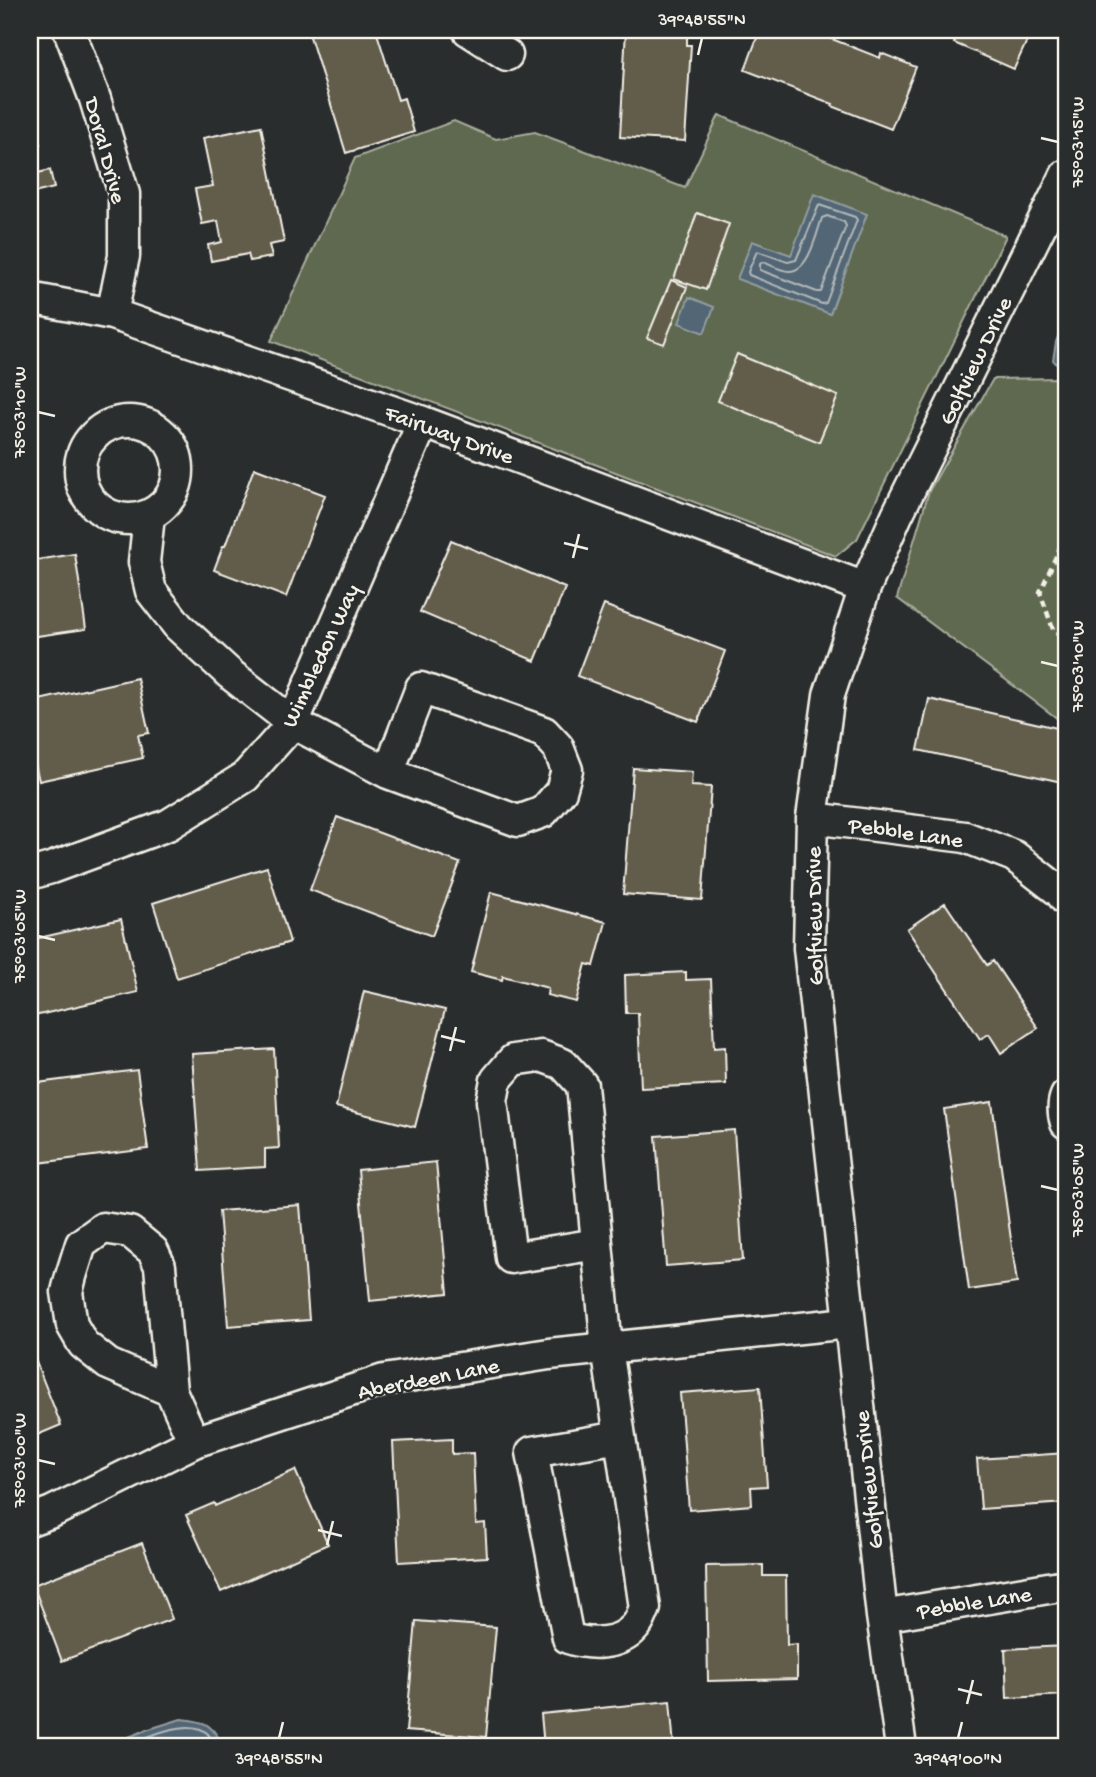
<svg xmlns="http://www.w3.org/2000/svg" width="1096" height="1777" font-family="'Gochi Hand',sans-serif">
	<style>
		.green { fill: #5f6950; stroke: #aaad9c; stroke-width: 2 }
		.water { fill: #526675; stroke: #939ea3; stroke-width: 2 }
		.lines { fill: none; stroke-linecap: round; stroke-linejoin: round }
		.shore { stroke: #b3b9ba; stroke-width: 2 }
		.building { fill: #625b4b; stroke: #f4f1e8; stroke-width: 2 }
		.minor-casing { stroke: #f4f1e8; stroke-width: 35 }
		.path { stroke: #f4f1e8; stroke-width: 4.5; stroke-dasharray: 7 5; stroke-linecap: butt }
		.minor { stroke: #2a2d2e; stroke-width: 30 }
		.ticks { fill: none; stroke: #f4f1e8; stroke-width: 2.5 }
		.labels { text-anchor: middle; stroke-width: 5; stroke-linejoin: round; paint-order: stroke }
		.street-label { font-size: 23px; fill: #f4f1e8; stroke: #2a2d2e }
		.neatline { fill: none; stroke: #f4f1e8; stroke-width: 2.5 }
		.ticks-label { font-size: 18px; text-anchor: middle; fill: #f4f1e8 }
	</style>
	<rect width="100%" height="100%" fill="#2a2d2e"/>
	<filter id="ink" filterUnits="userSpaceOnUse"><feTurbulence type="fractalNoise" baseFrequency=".0143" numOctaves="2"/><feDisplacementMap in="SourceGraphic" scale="14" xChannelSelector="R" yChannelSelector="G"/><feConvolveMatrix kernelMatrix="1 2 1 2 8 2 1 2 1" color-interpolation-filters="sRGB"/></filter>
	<g filter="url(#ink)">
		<path class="green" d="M719 115 1006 236 857 539 836 556 271 341 355 158 454 121 496 139 535 132 685 188Z
			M1066 378V725L897 598 929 491 993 379Z"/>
		<path class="water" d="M814 194 867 214 830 314 737 279 752 241 791 255Z
			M689 297 714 307 704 333 679 323Z
			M1066 316V366L1060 368 1053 360 1056 342Z
			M181 1719C210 1722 209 1724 225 1747H104L146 1730Z"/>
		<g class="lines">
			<path class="shore" d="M819 205 855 217 857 220 826 303 822 304 749 275 748 272 757 251 788 262 796 260Z
				M827 216 844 222 846 226 821 292H817L760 270V264L763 262C771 265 781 271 789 271 809 272 817 232 822 218Z
				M123 1747C142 1739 189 1716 207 1733 211 1737 214 1743 217 1747"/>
		</g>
		<path class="building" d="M308 30H376L398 100 404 98 414 132 346 153Z
			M626 30H687V45H691L685 141 620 137Z
			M760 30H809L880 58 881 53 916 67 891 129 832 106 833 104 745 70Z
			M960 30H1032L1014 69 954 43Z
			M32 112 40 144 30 147V113Z
			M261 126 284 242 269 245 272 257 250 261 248 254 211 261 208 245 222 242 218 221 202 224 195 189 213 186 203 138Z
			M30 157 34 174 50 170 54 188 30 194Z
			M697 213 729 224 706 290 674 279Z
			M671 280 687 287 664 344 647 338Z
			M737 354 838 396 819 442 718 401Z
			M254 468 325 495 286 597 214 570 223 546H225Z
			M451 540 565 588 535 661 420 612Z
			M75 554 86 629 30 637V561Z
			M604 605 725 651 698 722 577 676Z
			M137 678 149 733 138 735 143 758 39 781 30 741V702Z
			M929 699 1066 730V783L918 750Z
			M633 768 692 772 691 786 711 787 702 900 623 894Z
			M337 817 460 863 432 936 310 890Z
			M267 867 290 942 177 978 153 903Z
			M491 892 606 922 594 966 586 964 576 1002 547 995 548 988 503 976 502 980 471 972Z
			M945 903 987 965 993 961 1038 1028 1001 1053 989 1034 980 1039 907 929Z
			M121 919 138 992 30 1017V940Z
			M686 972V980L711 979 714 1048 725 1047 726 1084 641 1088 638 1013H626L625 975Z
			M364 991 445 1010 415 1127 336 1107Z
			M274 1049 279 1148 265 1149V1167L200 1171 192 1054Z
			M137 1070 148 1149 30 1164V1084Z
			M992 1102 1017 1283 969 1290 944 1109Z
			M734 1130 743 1260 666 1266 656 1136Z
			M436 1162 448 1293 370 1301 358 1170Z
			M300 1205 309 1320 228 1326 219 1211Z
			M30 1347 61 1425 30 1438Z
			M760 1387 767 1486 751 1487 752 1505 689 1510 680 1393Z
			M452 1439V1454L473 1453 476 1524 485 1523 487 1557 399 1562 393 1442Z
			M1066 1453V1503L981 1509 977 1459Z
			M295 1470 328 1544 221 1592 186 1515 214 1503 215 1506Z
			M142 1543 172 1619 62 1661 33 1585Z
			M763 1565V1576H786L787 1645 797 1644V1679L708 1681 706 1566Z
			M416 1621 496 1627 486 1737 406 1731Z
			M1066 1646V1695L1007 1698 1005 1649Z
			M670 1701 674 1747H544L541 1714Z"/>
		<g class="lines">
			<defs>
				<path id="minor" d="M69 30 95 99 124 194V256L112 314
					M468 30 507 55
					M30 298 112 314 423 422 865 588
					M80 470a49 49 0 1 1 98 0a49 49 0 1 1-98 0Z
					M149 516 144 562 151 591 178 626 230 674 293 723 388 773 518 821 543 812 561 791 567 770 558 747 544 732 421 688 388 773
					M812 818 965 837 1014 856 1060 892 1066 900
					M30 874 51 868 168 825 245 777 293 723 423 422
					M1066 1096C1062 1105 1063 1113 1066 1123
					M103 1228 130 1232 153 1251 160 1266 171 1391 108 1364 83 1344 72 1325 67 1292 71 1276 81 1244Z
					M597 1244 511 1258 492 1101 496 1080 513 1060 541 1056 563 1064 582 1085 607 1348 645 1608C642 1614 640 1622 635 1627 619 1646 589 1645 568 1638L532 1452 620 1437
					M171 1391 194 1442
					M30 1520 52 1512 194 1442 384 1380 549 1354 849 1323
					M882 1616 1066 1585
					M901 1747 882 1616 809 948 812 818 829 695 865 588 897 515 1066 175"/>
			</defs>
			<use href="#minor" class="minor-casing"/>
			<path class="path" d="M1066 534 1040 592 1054 632 1066 639"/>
			<use href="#minor" class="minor"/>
		</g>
	</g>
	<path class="ticks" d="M698 55 702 38M1041 138 1058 142M38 412 55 416M564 543 588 549M573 558 579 534M1041 662 1058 666M38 936 55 940M441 1036 465 1042M450 1051 456 1027M1041 1186 1058 1190M38 1460 55 1464M318 1530 342 1536M327 1545 333 1521M958 1689 982 1695M967 1704 973 1680M279 1738 283 1722M958 1738 962 1722"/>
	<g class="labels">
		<g class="street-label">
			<text transform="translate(107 150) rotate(75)" y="8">Doral Drive</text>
			<text transform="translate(974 360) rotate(-64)" y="8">Golfview Drive</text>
			<text transform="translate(450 433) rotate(20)" y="8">Fairway Drive</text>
			<text transform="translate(319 655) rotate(-65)" y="8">Wimbledon Way</text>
			<text transform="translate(906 831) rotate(8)" y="8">Pebble Lane</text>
			<text transform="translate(813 916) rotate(-91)" y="8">Golfview Drive</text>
			<text transform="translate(428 1377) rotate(-11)" y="8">Aberdeen Lane</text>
			<text transform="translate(867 1480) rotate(-96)" y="8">Golfview Drive</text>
			<text transform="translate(974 1601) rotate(-9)" y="8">Pebble Lane</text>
		</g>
	</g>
	<rect width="1096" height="1777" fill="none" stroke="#2a2d2e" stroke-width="77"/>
	<rect x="38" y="38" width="1020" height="1700" class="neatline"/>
	<g class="ticks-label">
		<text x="702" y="25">39°48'55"N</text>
		<text transform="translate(1077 142) rotate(-90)" y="6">75°03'15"W</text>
		<text transform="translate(19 412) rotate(-90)" y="6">75°03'10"W</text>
		<text transform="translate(1077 666) rotate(-90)" y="6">75°03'10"W</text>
		<text transform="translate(19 936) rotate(-90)" y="6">75°03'05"W</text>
		<text transform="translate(1077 1190) rotate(-90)" y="6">75°03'05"W</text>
		<text transform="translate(19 1460) rotate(-90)" y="6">75°03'00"W</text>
		<text x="279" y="1764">39°48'55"N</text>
		<text x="958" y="1764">39°49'00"N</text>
	</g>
</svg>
